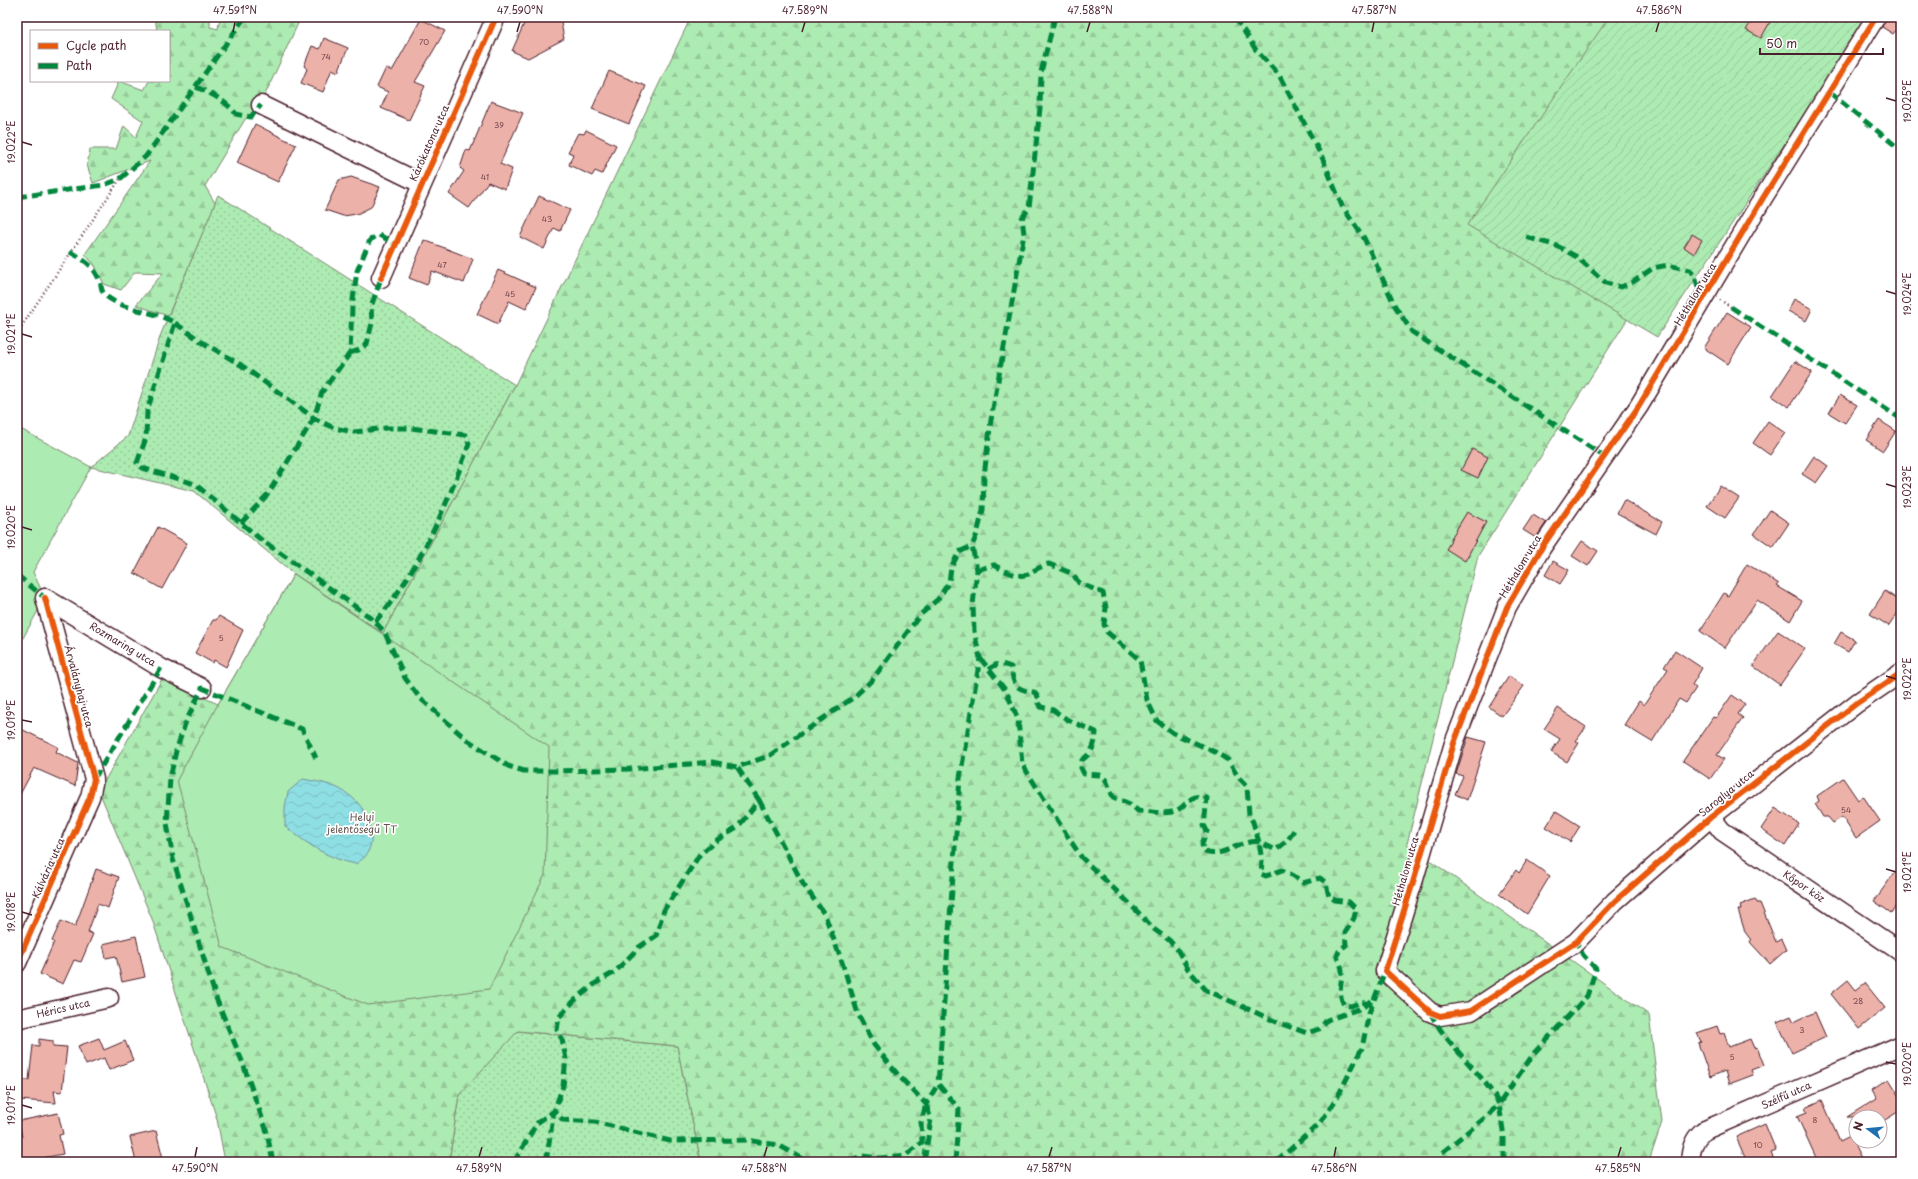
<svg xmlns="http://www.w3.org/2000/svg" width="1918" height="1179" font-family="'Playpen Sans',sans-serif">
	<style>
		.grass { fill: url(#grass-dots); stroke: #7b856e }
		.forest { fill: url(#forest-firs); stroke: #7b856e }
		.park { fill: #acebb2; stroke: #7b856e }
		.garden { fill: url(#garden-furrows); stroke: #7b856e }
		.water { fill: url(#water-waves); stroke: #73929a }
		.building { fill: #ecb2aa; stroke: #4a1f2b }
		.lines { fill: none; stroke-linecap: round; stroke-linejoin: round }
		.minor-casing { stroke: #4a1f2b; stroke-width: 21 }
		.path { stroke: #4a1f2b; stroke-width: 2.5; stroke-dasharray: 1 3; stroke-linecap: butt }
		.minor { stroke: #fff; stroke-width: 18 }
		.quiet { stroke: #00873e; stroke-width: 5; stroke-dasharray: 10 5; stroke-linecap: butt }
		.cycleway-casing { stroke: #fff; stroke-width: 8 }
		.cycleway { stroke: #e8590c; stroke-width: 6 }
		.ticks { fill: none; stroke: #4a1f2b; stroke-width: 1.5 }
		.labels { text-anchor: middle; stroke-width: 3.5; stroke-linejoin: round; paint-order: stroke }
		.number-label { font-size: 8px; fill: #72444b }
		.street-label { font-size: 10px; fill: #4a1f2b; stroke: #fff }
		.park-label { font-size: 10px; fill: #62524d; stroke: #fff }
		.neatline { fill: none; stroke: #4a1f2b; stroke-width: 1.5 }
		.ticks-label { font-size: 10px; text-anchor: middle; fill: #4a1f2b }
	</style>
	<defs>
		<pattern id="grass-dots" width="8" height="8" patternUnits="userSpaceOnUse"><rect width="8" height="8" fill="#acebb2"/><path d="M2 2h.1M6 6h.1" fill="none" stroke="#96c999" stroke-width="1.8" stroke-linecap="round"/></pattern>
		<pattern id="forest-firs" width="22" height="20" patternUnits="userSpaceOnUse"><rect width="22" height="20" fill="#acebb2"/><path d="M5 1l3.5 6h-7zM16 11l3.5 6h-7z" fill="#96c999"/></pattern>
		<pattern id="garden-furrows" width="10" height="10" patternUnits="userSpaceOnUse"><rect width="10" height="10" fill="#acebb2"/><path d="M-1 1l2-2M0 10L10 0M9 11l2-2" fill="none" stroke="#96c999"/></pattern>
		<pattern id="water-waves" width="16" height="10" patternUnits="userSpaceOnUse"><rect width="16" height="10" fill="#8edfe4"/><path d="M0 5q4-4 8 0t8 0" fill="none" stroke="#7cbfc4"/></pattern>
	</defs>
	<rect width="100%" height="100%" fill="#fff"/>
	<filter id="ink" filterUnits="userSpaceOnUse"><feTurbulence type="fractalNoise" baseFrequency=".025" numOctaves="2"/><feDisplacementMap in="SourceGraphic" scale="8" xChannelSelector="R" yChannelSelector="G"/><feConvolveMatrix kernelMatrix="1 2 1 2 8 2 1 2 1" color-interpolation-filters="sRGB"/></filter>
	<g filter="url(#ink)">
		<path class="grass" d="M218 195 515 385 383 633 294 574 194 491 91 467 128 436 161 334Z
			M517 1031 677 1046 701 1162H449L459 1095Z"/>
		<path class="forest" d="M155 17H210V27L218 29 220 17H301L263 99 244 121 205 186 215 203 168 316 136 305 163 273 135 272 121 290 104 284 95 266 85 254 150 161 93 183 87 165 90 149H116L124 126 136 137 143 121 111 99 119 81 144 90 149 81H169V31H157Z
			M691 17H1855L1676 242 1478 556 1407 844 1649 1015 1662 1122 1649 1162H701L677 1046 518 1031 459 1095 449 1162H225L217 1119 152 919 99 791 162 679 218 704 294 574 383 633 515 385Z"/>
		<path class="park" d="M17 427 91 467 33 572 45 598 17 649Z
			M294 574 549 747 545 875 489 989 368 1005 222 947 177 780 218 704Z"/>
		<path class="garden" d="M1609 17H1865L1836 66 1657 337 1467 225Z"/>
		<path class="water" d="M303 779C312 781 322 782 330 785 358 794 382 825 367 854 365 858 359 861 356 864 328 859 307 844 285 826V807L288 792Z"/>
		<path class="building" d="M527 17H560L564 39 528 58 512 51Z
			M1754 17H1773L1761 38 1746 30Z
			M1886 17H1901V23L1893 34 1882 27Z
			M421 19 445 31 415 82 425 86 409 120 381 108 388 92 377 87 386 68 392 71Z
			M324 38 348 48 338 72 332 69 323 92 301 83 307 69 304 66 312 46 320 49Z
			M609 71 646 86 629 124 592 109Z
			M491 101 523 113 500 164 512 169 505 189 488 182 469 208 449 194 464 171 460 168 466 150 470 151Z
			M255 124 296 145 278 182 237 163Z
			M586 130 616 145 602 174 595 171 592 176 569 165 573 154 568 152 578 133 584 134Z
			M351 177 380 187 371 207 357 214 343 216 325 210 339 180Z
			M539 196 570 210 560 231 554 228 544 249 520 237Z
			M1692 234 1702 240 1694 254 1684 247Z
			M424 240 473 259 464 283 432 271 427 285 409 278Z
			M498 270 536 287 526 309 509 301 498 324 477 314Z
			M1794 299 1812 309 1806 321 1788 311Z
			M1727 312 1751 327 1728 364 1704 348Z
			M1795 361 1812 372 1789 407 1772 396Z
			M1840 395 1857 405 1845 423 1829 413Z
			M1879 420 1896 431 1883 451 1866 440Z
			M1768 421 1785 433 1770 455 1753 443Z
			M1472 449 1488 457 1478 478 1461 470Z
			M1814 456 1828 466 1816 483 1802 474Z
			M1720 486 1739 498 1725 518 1707 506Z
			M1624 500 1662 522 1656 534 1617 513Z
			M1770 510 1789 523 1773 547 1754 534Z
			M1467 512 1486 522 1465 561 1446 549 1451 541 1450 540Z
			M1533 515 1546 523 1536 538 1523 530Z
			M158 527 187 543 162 589 134 573Z
			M1582 541 1598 551 1588 566 1572 556Z
			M1553 561 1569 570 1560 584 1545 575Z
			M1747 564 1779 584 1777 586 1802 601 1790 621 1757 600 1725 648 1700 631 1724 593 1728 596Z
			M1885 591 1901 602V608L1889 626 1870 614Z
			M219 616 243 630 226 667 214 660 213 663 195 653 213 620H216Z
			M1778 631 1805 649 1780 685 1753 666Z
			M1841 632 1855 640 1848 652 1834 644Z
			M1675 650 1702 668 1692 685 1696 688 1686 703 1679 699 1652 742 1624 725 1639 701 1644 705 1668 669 1664 667Z
			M1509 676 1524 686 1502 716 1489 707Z
			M1732 695 1745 704 1738 714 1743 718 1717 755 1724 759 1710 779 1683 761 1713 717 1716 718Z
			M1558 708 1586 727 1576 741 1579 743 1567 762 1551 752 1560 739 1544 729Z
			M17 727 58 747 56 752 78 763 75 786 34 768 17 800Z
			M1468 737 1486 742 1467 800 1455 794 1463 776 1456 774Z
			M1843 778 1858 800 1863 796 1880 821 1856 838 1842 817 1833 823 1828 817H1823L1815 804 1819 801 1817 796Z
			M1775 808 1799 824 1785 846 1761 829Z
			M1556 811 1580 826 1570 842 1546 827Z
			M1527 860 1550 876 1527 914 1499 894 1516 870 1519 873Z
			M1901 864V909L1896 905 1891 913 1874 901Z
			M96 869 119 877 108 908 98 904 88 932 93 934 81 962 74 960 63 984 40 974 54 942 52 941 61 921 75 927Z
			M1755 899 1757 903H1760L1776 942 1781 939 1786 950 1770 964 1750 942 1751 940 1745 932 1738 910H1741L1740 905Z
			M136 936 145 977 122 982 116 956 106 958 103 944Z
			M1848 980 1856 990 1865 983 1885 1008 1859 1029 1831 994Z
			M1815 1012 1826 1037 1792 1053 1777 1022 1791 1016 1794 1022Z
			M1717 1026 1720 1034 1724 1033 1729 1047 1750 1039 1754 1048 1757 1047 1764 1065 1751 1070 1753 1075 1729 1084 1725 1071 1710 1077 1698 1043 1701 1042 1697 1033Z
			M99 1038 104 1050 125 1041 133 1060 109 1070 104 1058 86 1065 78 1046Z
			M39 1039 53 1041V1046L67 1047 62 1092 54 1091 56 1103 20 1100 22 1080H29L33 1045 39 1046Z
			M1889 1079 1901 1098V1110L1880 1123V1117H1847L1877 1098 1872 1090Z
			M1822 1100 1840 1141 1850 1136 1863 1162H1818L1797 1116 1807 1112 1805 1108Z
			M58 1113 63 1134 59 1135 63 1154 21 1162 17 1144V1138L22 1137 19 1121Z
			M1765 1124 1776 1151 1771 1153 1775 1162H1747L1736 1137Z
			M156 1131 164 1162H136L130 1137Z"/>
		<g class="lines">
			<defs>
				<path id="minor" d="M1876 17 1763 198 1639 406 1542 547 1507 607 1454 743 1414 879 1385 971 1430 1012 1440 1016 1471 1011 1576 942 1615 901 1711 817 1857 703 1901 673
					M261 105 422 184
					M381 278 496 17
					M45 598 161 668 202 688
					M1711 817 1722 831 1901 952
					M17 963 90 797 94 779 45 598
					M17 1019 109 998
					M1690 1162C1691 1149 1693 1140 1703 1131L1901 1045"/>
			</defs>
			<use href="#minor" class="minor-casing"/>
			<path class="path" d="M1720 300 1731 307
				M17 333 120 179"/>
			<use href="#minor" class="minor"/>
			<path class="quiet" d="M1235 17 1256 50 1279 75 1322 157 1342 206 1364 238 1395 306 1412 332 1605 457
				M196 87C212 94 225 100 236 114L251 117 261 105
				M1829 92 1901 150
				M17 197 104 185 120 179 146 156 245 17
				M1526 237 1557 246 1577 257 1606 283 1621 287 1633 282 1653 268 1668 265 1690 270 1695 275 1701 301
				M70 252C83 259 93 265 99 279 102 285 100 291 106 296 124 311 154 310 175 323L147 411 146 438 137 463 142 468 195 484 259 538 370 617 384 631 405 678 419 697 466 739 508 766 524 771H557L630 769 712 762 737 767 769 756 854 697 872 680 920 615 938 599 949 582 951 568 959 552 972 546
				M1731 307 1901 419
				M175 323 202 342 241 365 314 418 334 428 354 432 386 428H411L466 435 469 444C448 504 417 574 375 622
				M350 353 359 350 367 344 372 323 371 307 381 278
				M241 523 268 494 314 418 322 392 350 353 352 307 357 271 370 240 379 235 396 244
				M977 570 994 565C1003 570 1018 579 1028 574 1035 570 1041 566 1049 564L1073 574 1079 583 1103 593 1106 608 1104 624 1107 632 1140 660 1147 700 1157 721 1173 733 1215 752 1228 760 1238 777 1247 786 1249 815 1253 822 1259 842 1276 850 1288 840 1294 830
				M17 575 45 598
				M980 658 1006 691 1018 719 1022 764 1068 837 1082 858 1129 903 1155 930 1169 940 1177 949 1188 969 1206 990 1279 1023 1307 1033 1319 1029 1327 1020 1362 1008 1374 999
				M989 669C997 663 1001 663 1011 667 1013 685 1016 690 1034 692L1039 698 1038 703 1041 707 1053 710 1068 720 1096 732C1095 745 1093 752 1082 760L1081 768 1084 774 1100 775 1106 780 1113 797 1130 804 1138 811C1150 811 1161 814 1172 812 1187 809 1188 791 1207 798L1204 825 1207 831 1202 844 1203 851C1221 861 1240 838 1259 842L1262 861 1261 874 1266 876 1282 870 1294 876 1303 883 1320 878 1326 883 1329 897 1335 900 1349 902 1356 909 1354 918 1345 933 1346 945 1339 951 1337 956C1338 960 1342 966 1342 971 1342 984 1337 992 1344 1005L1351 1006 1361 1002 1368 1004
				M94 779 161 668
				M759 800 803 884 825 915 844 968 858 1014 874 1045 899 1076 926 1104 938 1084
				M1430 1012C1447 1047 1481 1070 1499 1104L1486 1117 1439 1155
				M273 1162 266 1129 242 1061 216 998 173 859 167 823 170 778 176 751 185 724 202 688 302 729 316 758
				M514 1162 537 1123 554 1111 563 1120 595 1122 670 1141 747 1140 778 1145 809 1162
				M546 1162 554 1111 563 1086 566 1059 562 1039 557 1030 559 1017 575 1000 596 983 615 972 639 947 656 936 664 910 700 854 717 840 737 828 759 800 737 767
				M849 1162 862 1156 880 1158 906 1155 922 1142 921 1122 926 1104 931 1119 924 1162
				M955 1162 959 1109 938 1084 960 778 980 658 974 631 973 605 977 570 972 546 977 534 983 510 984 476 991 420 1024 234 1022 218 1029 208 1040 108 1041 72 1055 17
				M1276 1162 1320 1123 1337 1098 1362 1048 1369 1013 1385 971
				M1504 1162V1137L1499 1104 1534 1053 1587 996 1596 969 1583 955 1576 942"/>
			<defs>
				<path id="cycleway" d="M1876 17 1763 198 1639 406 1542 547 1507 607 1454 743 1414 879 1385 971 1430 1012 1440 1016 1471 1011 1576 942 1615 901 1711 817 1857 703 1901 673
					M381 278 496 17
					M17 963 90 797 94 779 45 598"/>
			</defs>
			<use href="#cycleway" class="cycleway-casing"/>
			<use href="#cycleway" class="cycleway"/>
		</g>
	</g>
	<path class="ticks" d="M233 32 235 22M517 32 520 22M802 32 805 22M1087 32 1090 22M1372 32 1374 22M1656 32 1659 22M1886 98 1896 101M22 142 32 145M1886 291 1896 294M22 334 32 337M1886 484 1896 487M22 527 32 530M1886 676 1896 679M22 720 32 722M1886 869 1896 872M22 912 32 915M1886 1062 1896 1064M22 1105 32 1108M195 1157 197 1147M479 1157 482 1147M764 1157 767 1147M1049 1157 1052 1147M1334 1157 1336 1147M1618 1157 1621 1147"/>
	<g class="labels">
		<g class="number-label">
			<text x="424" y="45">70</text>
			<text x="326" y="60">74</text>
			<text x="499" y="128">39</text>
			<text x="485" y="180">41</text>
			<text x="547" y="222">43</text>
			<text x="442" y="268">47</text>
			<text x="510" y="297">45</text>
			<text x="221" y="641">5</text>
			<text x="1846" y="813">54</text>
			<text x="1858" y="1004">28</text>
			<text x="1802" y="1033">3</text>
			<text x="1732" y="1060">5</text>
			<text x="1815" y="1123">8</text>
			<text x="1758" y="1148">10</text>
		</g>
		<g class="street-label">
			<text transform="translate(429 143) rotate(-66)" y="4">Kárókatona utca</text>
			<text transform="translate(1695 294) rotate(-59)" y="4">Héthalom utca</text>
			<text transform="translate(1520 566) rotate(-59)" y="4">Héthalom utca</text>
			<text transform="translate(123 644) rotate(31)" y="4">Rozmaring utca</text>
			<text transform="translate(79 686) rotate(75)" y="4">Árvalányhaj utca</text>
			<text transform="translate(1726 793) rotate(-39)" y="4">Saroglya utca</text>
			<text transform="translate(48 868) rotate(-66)" y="4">Kálvária utca</text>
			<text transform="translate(1405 871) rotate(-74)" y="4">Héthalom utca</text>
			<text transform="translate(1804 886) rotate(34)" y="4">Kőpor köz</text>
			<text transform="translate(63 1008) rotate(-13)" y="4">Hérics utca</text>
			<text transform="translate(1786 1095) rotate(-24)" y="4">Szélfű utca</text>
		</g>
		<g class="park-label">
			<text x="362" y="821">Helyi<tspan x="362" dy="12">jelentőségű TT</tspan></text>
		</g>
	</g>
	<rect width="1918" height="1179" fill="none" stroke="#fff" stroke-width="44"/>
	<rect x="30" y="30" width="140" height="52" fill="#ffffff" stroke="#b7a5aa"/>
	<rect x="38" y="43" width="20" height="6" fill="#e8590c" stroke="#b7a5aa"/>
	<text x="66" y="50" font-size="12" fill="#4a1f2b">Cycle path</text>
	<rect x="38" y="63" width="20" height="6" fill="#00873e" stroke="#b7a5aa"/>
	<text x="66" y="70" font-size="12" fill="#4a1f2b">Path</text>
	<g transform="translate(1868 1129) rotate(286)"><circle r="19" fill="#ffffff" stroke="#b7a5aa"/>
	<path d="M0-3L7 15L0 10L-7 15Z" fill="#1f6fb2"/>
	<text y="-6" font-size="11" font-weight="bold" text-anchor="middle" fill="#4a1f2b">N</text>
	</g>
	<path d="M1760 48v6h123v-6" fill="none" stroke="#4a1f2b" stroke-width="2"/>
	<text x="1766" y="48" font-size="12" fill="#4a1f2b" stroke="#ffffff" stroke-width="3" paint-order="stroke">50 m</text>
	<rect x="22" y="22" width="1874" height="1135" class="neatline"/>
	<g class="ticks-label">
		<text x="235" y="14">47.591°N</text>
		<text x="520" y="14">47.590°N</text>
		<text x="805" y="14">47.589°N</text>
		<text x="1090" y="14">47.588°N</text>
		<text x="1374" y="14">47.587°N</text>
		<text x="1659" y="14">47.586°N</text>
		<text transform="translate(1907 101) rotate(-90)" y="4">19.025°E</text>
		<text transform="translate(11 142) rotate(-90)" y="4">19.022°E</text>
		<text transform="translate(1907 294) rotate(-90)" y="4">19.024°E</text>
		<text transform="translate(11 334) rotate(-90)" y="4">19.021°E</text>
		<text transform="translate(1907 487) rotate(-90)" y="4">19.023°E</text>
		<text transform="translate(11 527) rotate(-90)" y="4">19.020°E</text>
		<text transform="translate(1907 679) rotate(-90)" y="4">19.022°E</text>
		<text transform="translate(11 720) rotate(-90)" y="4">19.019°E</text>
		<text transform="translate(1907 872) rotate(-90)" y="4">19.021°E</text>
		<text transform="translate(11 912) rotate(-90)" y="4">19.018°E</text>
		<text transform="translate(1907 1064) rotate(-90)" y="4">19.020°E</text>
		<text transform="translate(11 1105) rotate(-90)" y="4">19.017°E</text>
		<text x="195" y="1172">47.590°N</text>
		<text x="479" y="1172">47.589°N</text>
		<text x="764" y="1172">47.588°N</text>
		<text x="1049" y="1172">47.587°N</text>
		<text x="1334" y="1172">47.586°N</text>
		<text x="1618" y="1172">47.585°N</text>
	</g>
</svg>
